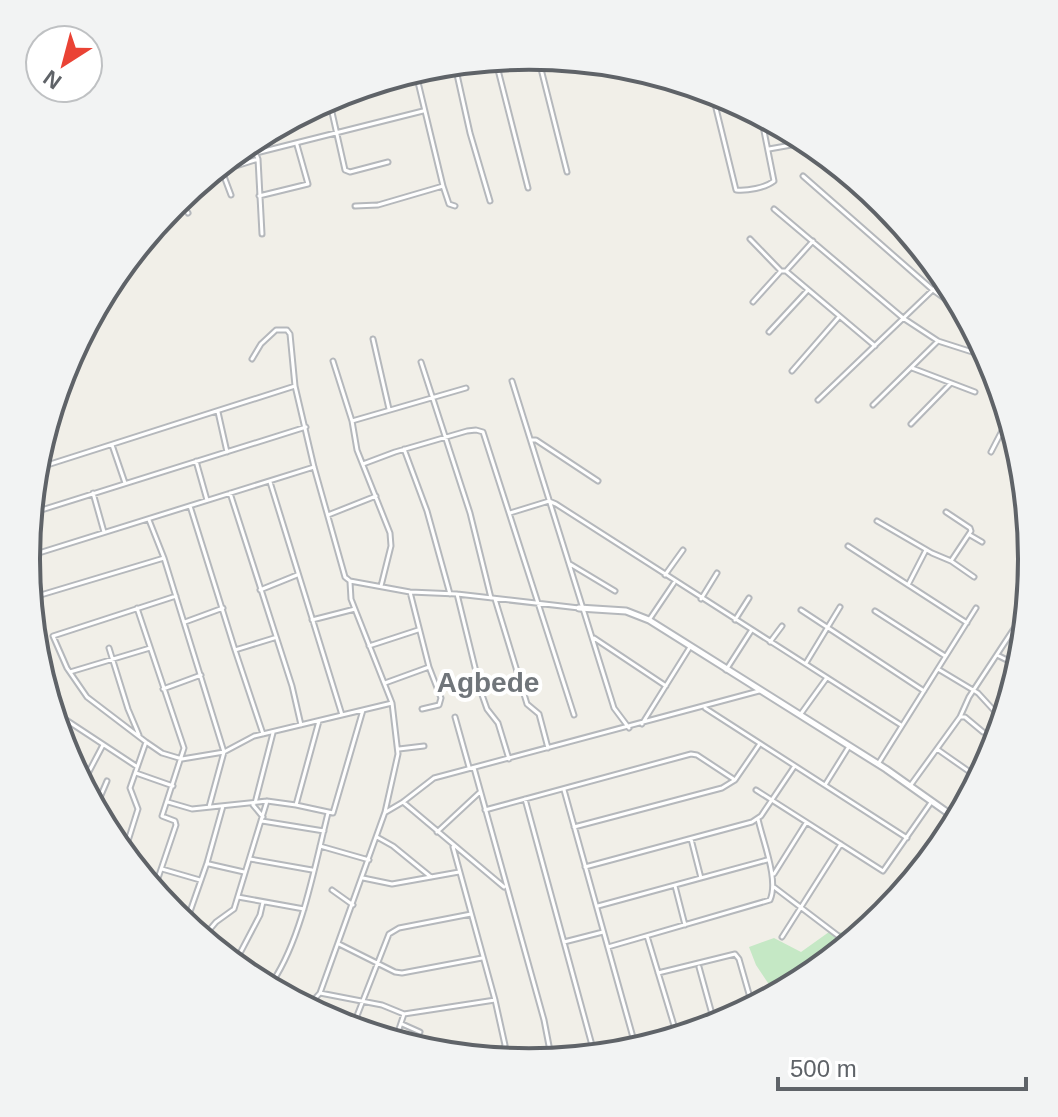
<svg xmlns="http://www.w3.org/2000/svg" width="1058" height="1117" font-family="Arial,sans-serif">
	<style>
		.green { fill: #c5e8c5 }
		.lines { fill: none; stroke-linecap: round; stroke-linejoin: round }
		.minor-casing { stroke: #b5b8bc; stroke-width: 7 }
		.tertiary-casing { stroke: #b5b8bc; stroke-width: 9 }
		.minor { stroke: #fff; stroke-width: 3 }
		.tertiary { stroke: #fff; stroke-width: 5 }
		.labels { text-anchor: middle; stroke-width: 8; stroke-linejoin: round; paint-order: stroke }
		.quarter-label { font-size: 28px; font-weight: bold; fill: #70757a; stroke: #fff }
		.rim { fill: none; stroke: #5f6368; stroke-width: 4 }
	</style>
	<rect width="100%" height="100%" fill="#f1efe8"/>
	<path class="green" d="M885 893 893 901 884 915 724 1022 770 986 756 965 749 947 774 938 801 952 829 932 853 933Z"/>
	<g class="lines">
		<defs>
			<path id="minor" d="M538 57 567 172
				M496 62 528 188
				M456 70 470 133 490 201
				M417 78 443 186 449 204 455 206
				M712 92 736 190C747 191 765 188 774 181L762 121
				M329 99 345 170 350 172 388 162
				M254 149 258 159 262 234
				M769 149 797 144
				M256 153 423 111
				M811 154V155
				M220 171 258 159
				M222 171 231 195
				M803 176 933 290 952 304
				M259 196 308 184 297 145
				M178 200 188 213
				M355 206 378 205 443 186
				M774 209 903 318 938 341 988 357
				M153 233 156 237
				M750 239 781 271H786L875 346
				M786 271 813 241
				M753 302 780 272
				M769 332 807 291
				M373 339 389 409
				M252 359 261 344 276 330H287L290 334 295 386 314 467 345 577 350 581 410 592 457 594 579 608
				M333 361 352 421 357 450 390 533 391 546 381 586
				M421 362 470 513 491 598
				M912 368 975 392
				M792 371 839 317
				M512 381 614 708 629 728
				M818 400 939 284
				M873 405 938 341
				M218 412 227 452
				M352 421 466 388
				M911 424 950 384
				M531 440H536L598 481
				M112 445 125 483
				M404 449 427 511 450 594
				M991 452 1005 425
				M196 461 207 500
				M363 464 395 452 467 431 476 430 483 432 574 715
				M44 466 295 386
				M270 482 342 715
				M93 493 104 532
				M230 493 292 686 301 725
				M190 506 235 650
				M35 512 306 427
				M510 513 549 501 556 504 901 725
				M328 515 376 496
				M877 521 932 553 951 561 971 531 970 528 946 512
				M970 535 982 542
				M848 546 967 623
				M26 557 314 467
				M164 558 224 752 209 807
				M951 561 974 577
				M570 564 615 591
				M665 575 683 550
				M908 585 926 550
				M260 590 297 575
				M410 592 429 667 441 698 439 705 422 709
				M457 594 481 692 487 709 498 723 509 759
				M176 596 53 636 67 668 87 697 146 742 162 753 182 759 224 752 254 736 392 703
				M34 597 164 558 149 520
				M495 599 527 704 539 714 548 748
				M701 599 717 573
				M137 608 184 748 162 816 175 821 176 825 155 887
				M801 610 924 691
				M875 611 945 656
				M312 620 355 609
				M649 620 674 583
				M735 620 749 598
				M185 622 223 608
				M594 638 666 686
				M770 642 782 626
				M369 646 418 630
				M109 648 128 709 139 735
				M997 655 1011 662
				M806 663 840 607
				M938 669 978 693 1000 717
				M726 670 751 631
				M70 672 150 648
				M385 683 429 667
				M163 689 201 675
				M705 708 907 838
				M57 714 136 766
				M800 715 826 679
				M455 717 469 767
				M960 717 969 697 1015 627
				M319 721 296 805 333 813 363 710
				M642 724 690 647
				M263 734 235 650 274 638
				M62 739 67 724
				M399 749 424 746
				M937 749 977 777
				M878 764 976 608
				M474 768 544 1020 550 1051 547 1058
				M136 773 173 786
				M84 781 103 745
				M825 785 848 748
				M910 786 960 717H965L983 732
				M564 790 634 1041
				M756 790 883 871 932 801
				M525 799 593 1049
				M98 802 107 781
				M168 802 192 809 267 801 296 805
				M403 802 504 887
				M255 803 273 733
				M253 805 263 817
				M485 810 691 754 697 755 735 780
				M386 812 403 802 434 778 759 691
				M262 821 324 831
				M574 827 722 788 735 780 759 745
				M437 832 480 792
				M377 837 393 846 431 877
				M691 839 701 878
				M127 844 138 809 130 788 146 742
				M320 846 369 860
				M453 847 495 1000
				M250 859 312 870
				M209 864 244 872
				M585 867 752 822 761 816 794 767
				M162 869 200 880
				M774 874 806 823
				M363 878 392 884 459 872
				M675 886 685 925
				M774 887 845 941
				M332 890 353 905
				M238 897 304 909
				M598 906 767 860
				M186 923 207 863 223 806
				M205 935 216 922 234 909 267 801
				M647 936 676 1032
				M782 937 841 844
				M564 942 603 932
				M339 944 395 972 402 973 482 958
				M608 947 770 900C779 880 763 842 758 819
				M238 957 260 915 263 902
				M699 967 715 1025
				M658 973 735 954 739 959 749 994
				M273 981C302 937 315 865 328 813
				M320 993 382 1005 404 1014 495 1000 505 1045 500 1056
				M309 1005 320 993 385 812 398 754 392 703 351 599 350 582
				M402 1024 420 1032
				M353 1026 389 934 399 928 471 914
				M397 1035 404 1014"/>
			<path id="tertiary" d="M579 608 626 611 649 620 886 769 951 815"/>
		</defs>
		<use href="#minor" class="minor-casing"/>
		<use href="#tertiary" class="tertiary-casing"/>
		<use href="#minor" class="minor"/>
		<use href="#tertiary" class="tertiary"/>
	</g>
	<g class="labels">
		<g class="quarter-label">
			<text x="488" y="692">Agbede</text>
		</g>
	</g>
	<path d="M0 0H1058V1117H0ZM40 559a489 489 0 1 1 978 0a489 489 0 1 1-978 0Z" fill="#f2f3f3" fill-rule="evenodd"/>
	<path class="rim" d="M40 559a489 489 0 1 1 978 0a489 489 0 1 1-978 0Z"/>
	<g transform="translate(64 64) rotate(216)"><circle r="38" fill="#ffffff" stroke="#bfc1c3" stroke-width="2"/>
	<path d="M0-6L14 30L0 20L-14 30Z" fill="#ea4335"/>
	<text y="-12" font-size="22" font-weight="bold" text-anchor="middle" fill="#5f6368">N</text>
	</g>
	<path d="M778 1077v12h248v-12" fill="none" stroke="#5f6368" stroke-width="4"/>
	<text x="790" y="1077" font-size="24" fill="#5f6368" stroke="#ffffff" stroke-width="6" paint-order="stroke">500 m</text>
</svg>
